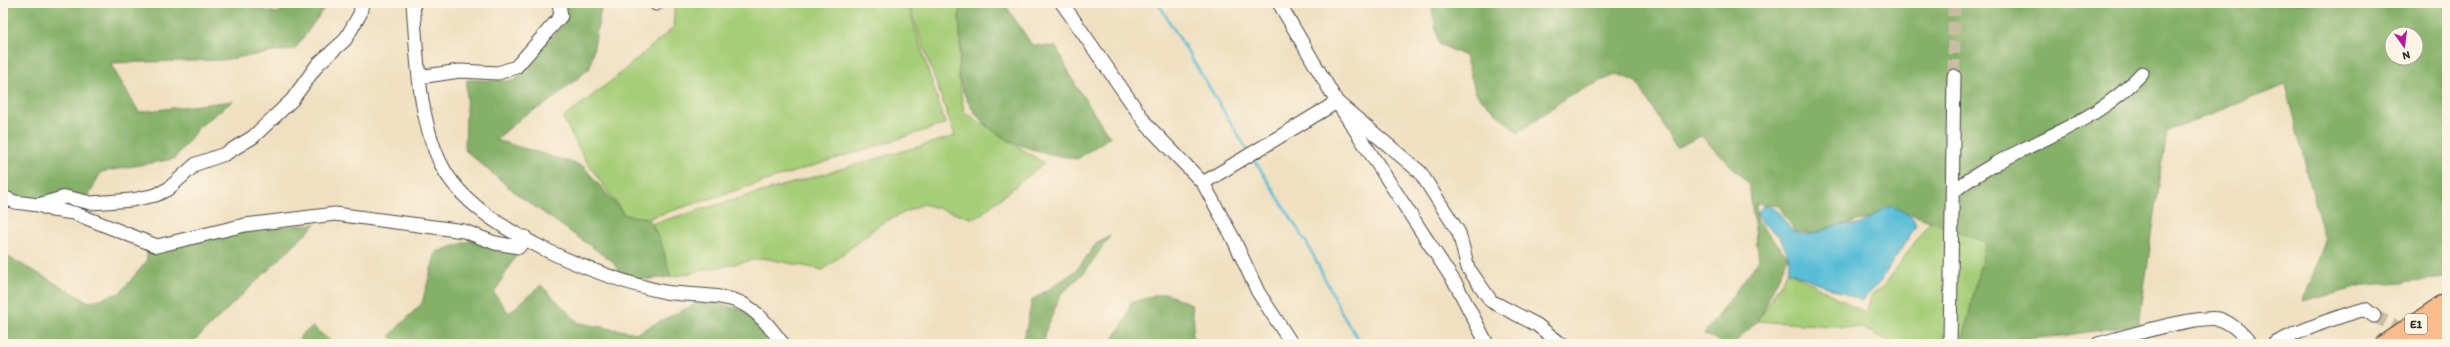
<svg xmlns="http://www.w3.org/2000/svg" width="2450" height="347" font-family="Itim,sans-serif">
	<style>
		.green { fill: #a6cd78; stroke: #687c52 }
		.forest { fill: #84b068; stroke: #586e4a; fill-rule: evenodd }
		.water { fill: #59bdd7; stroke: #427481 }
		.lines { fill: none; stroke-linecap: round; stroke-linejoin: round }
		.stream { stroke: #59bdd7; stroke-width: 2.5 }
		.minor-tunnel { stroke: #c9bca3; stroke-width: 13; stroke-dasharray: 13 6; stroke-linecap: butt }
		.minor-casing { stroke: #494642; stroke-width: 15 }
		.highway-casing { stroke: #494642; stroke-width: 21 }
		.minor { stroke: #fff; stroke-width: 13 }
		.highway { stroke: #f9bc8a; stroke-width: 19 }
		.labels { text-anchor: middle; stroke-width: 3; stroke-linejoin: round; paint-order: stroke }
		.shield { fill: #fcf5e5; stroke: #6a6863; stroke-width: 1 }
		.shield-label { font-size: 12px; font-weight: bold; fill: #2b2b2b }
	</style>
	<rect width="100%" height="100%" fill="#fcf5e5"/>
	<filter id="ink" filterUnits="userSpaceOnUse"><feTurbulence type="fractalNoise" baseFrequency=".025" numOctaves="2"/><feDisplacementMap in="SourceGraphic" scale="8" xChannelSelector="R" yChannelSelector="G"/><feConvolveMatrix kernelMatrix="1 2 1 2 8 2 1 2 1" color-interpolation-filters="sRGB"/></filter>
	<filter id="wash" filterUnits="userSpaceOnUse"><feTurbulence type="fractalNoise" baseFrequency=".012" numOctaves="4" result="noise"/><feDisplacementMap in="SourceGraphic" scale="16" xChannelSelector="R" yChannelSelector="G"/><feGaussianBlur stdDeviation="0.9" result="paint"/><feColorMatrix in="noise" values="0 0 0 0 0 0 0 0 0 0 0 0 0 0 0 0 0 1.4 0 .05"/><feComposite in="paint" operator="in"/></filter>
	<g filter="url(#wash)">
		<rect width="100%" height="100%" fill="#f0e0c1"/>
		<path class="green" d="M675 3H907L945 124 649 218 625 216 584 158 563 118 610 82 673 28Z
			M908 3H961L959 81 964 112 1044 163 975 219 923 204 880 224 823 270 763 258 671 277 651 224 955 136Z
			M1943 203 1987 242 1962 343 1896 344 1861 328 1758 321 1788 271 1866 313 1872 294 1883 287Z"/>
		<path class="forest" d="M3 3H230L277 13 295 3H328L295 49 222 60 110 63 139 112 233 101 199 127 174 159 101 172 87 199 37 201 3 198Z
			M564 3H602L590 68 546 104 523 116 496 140 583 166 625 215 649 218 662 245 671 277 639 280 621 274 612 261 518 195 465 150 467 80 514 81 566 21Z
			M961 3H1004L1032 45 1056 47 1076 86 1110 137 1077 159C1025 150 977 139 960 82 956 71 961 56 961 45 961 31 957 18 961 3Z
			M1431 3H2447V278L2367 285 2303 302 2325 241 2285 85 2167 131 2139 324 2062 336 1962 343 1986 242 1892 207 1864 220 1833 226 1812 234 1795 231 1779 206 1756 203 1757 221 1788 257 1758 321 1733 344H1725L1704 334 1759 260 1749 184 1701 136 1676 148 1637 82 1617 74 1568 96 1518 133 1476 94 1465 56 1439 44ZM2392 34H2416V58H2392Z
			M316 224 191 344H3V254L89 302 120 293 146 262 148 250 164 249 253 229Z
			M1110 236 1085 272 1061 294 1046 330 1044 344H1023L1032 300 1076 271 1096 244Z
			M473 240 518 252 494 293 509 313 541 285 579 323 637 333 703 300 743 310 768 335 763 344H396L390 335 422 303 436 252Z
			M1165 293 1191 304 1194 322 1191 344H1110L1126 319 1130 303Z
			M313 327 334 344H297L302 334Z"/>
		<path class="water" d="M1764 205C1786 209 1783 230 1801 234 1818 237 1829 225 1845 224 1850 223 1856 226 1861 224 1871 218 1879 209 1892 206L1911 216 1916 223 1914 229 1879 283 1862 301 1788 271 1789 259 1786 250 1778 235 1760 221 1757 213Z"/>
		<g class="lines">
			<path class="stream" d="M1158 3 1248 151
				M1253 158 1308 245 1345 319 1362 344"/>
		</g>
	</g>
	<g filter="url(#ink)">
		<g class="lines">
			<path class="minor-tunnel" d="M1954 3V76
				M2374 316 2410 333"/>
			<defs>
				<path id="minor" d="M413 3C417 55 418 119 442 166 474 229 599 278 665 292 688 296 723 293 743 304 759 312 772 330 783 344
					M1062 3 1147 125 1203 183 1233 238 1258 292 1292 344
					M1279 3 1337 102 1457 286 1487 344
					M656 4 657 3
					M419 77 460 71 498 73 516 67 561 16 559 3
					M1203 183 1337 102 1420 172 1459 233 1468 268 1491 301 1537 325 1561 344
					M1954 191C2012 144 2091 131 2142 73
					M3 197 15 202 38 205 52 210 74 213 157 246 245 225 335 214 464 231 495 243 519 247 525 237
					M38 205 66 197 91 203 132 200 156 195 168 189 196 164 225 154 253 137 292 100 318 64 345 40 360 14 362 3
					M1950 344 1954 76
					M2098 344C2124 337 2196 315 2219 319 2230 322 2245 335 2250 344
					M2274 344C2303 329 2333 318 2365 309L2374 316"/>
				<path id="highway" d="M2385 344 2447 302
					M2416 344 2447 323"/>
			</defs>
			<use href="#minor" class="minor-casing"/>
			<use href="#highway" class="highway-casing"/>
			<use href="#minor" class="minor"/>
			<use href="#highway" class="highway"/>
		</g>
	</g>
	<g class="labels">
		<rect class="shield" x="2405" y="314" width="22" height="20" rx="3"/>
		<g class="shield-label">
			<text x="2416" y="328">E1</text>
		</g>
	</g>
	<rect width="2450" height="347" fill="none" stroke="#fcf5e5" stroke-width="16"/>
	<g transform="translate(2404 46) rotate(166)"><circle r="19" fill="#fcf5e5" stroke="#a8a49b"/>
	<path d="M0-3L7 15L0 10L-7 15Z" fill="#b5179e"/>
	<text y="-6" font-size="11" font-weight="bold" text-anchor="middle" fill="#2b2b2b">N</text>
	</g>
</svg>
